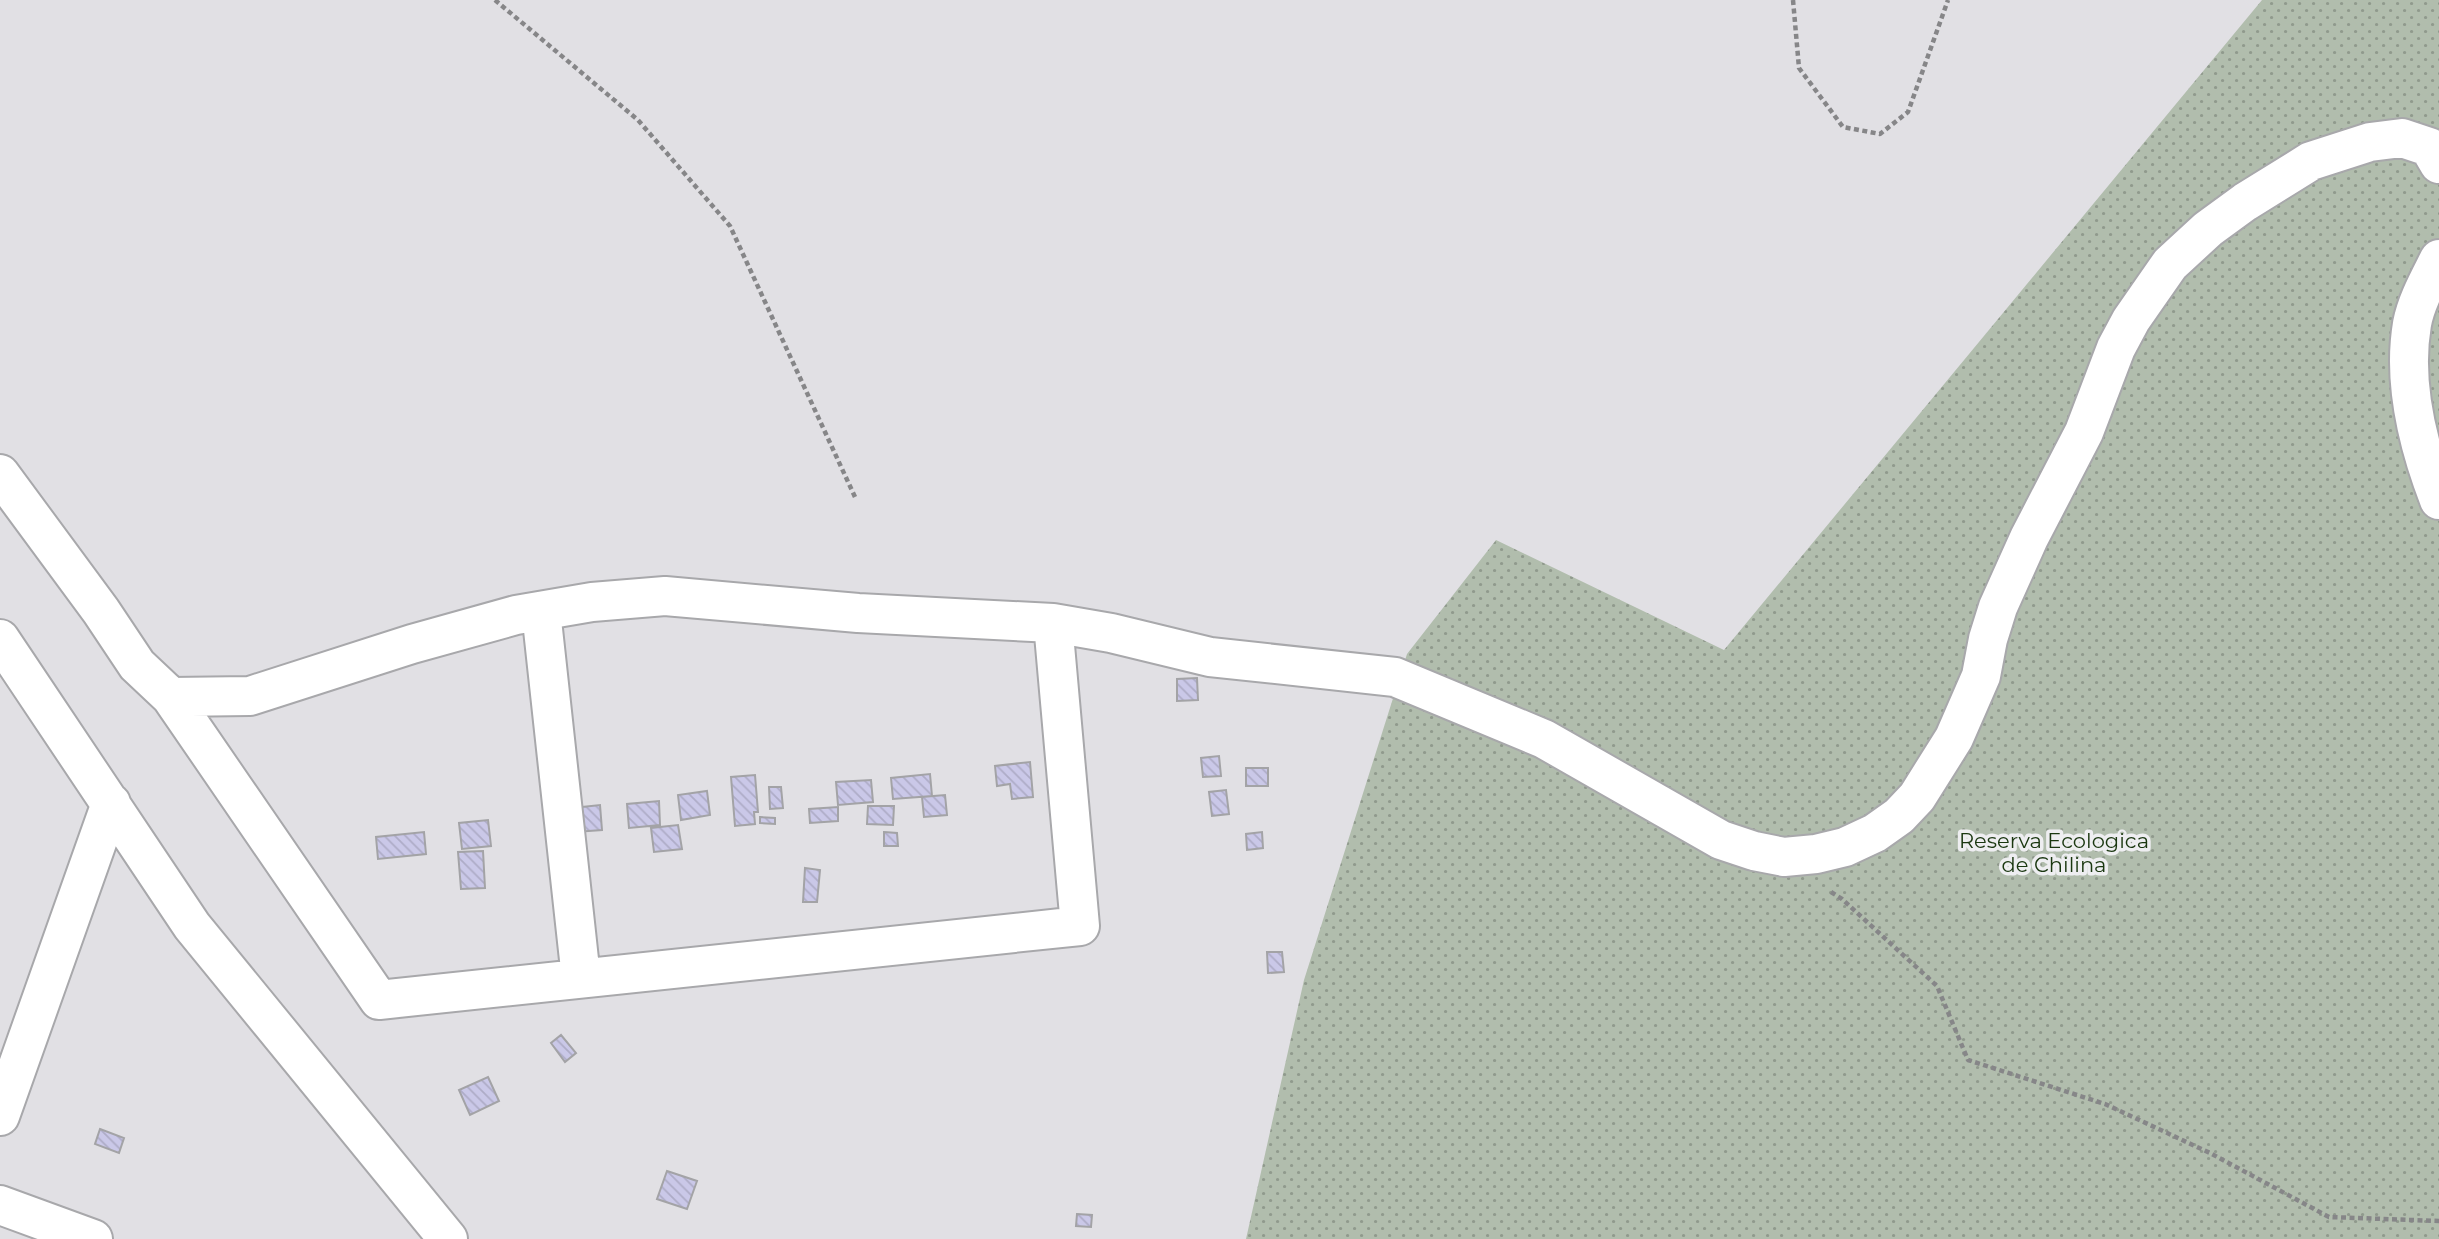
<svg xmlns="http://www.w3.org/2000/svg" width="2439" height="1239" font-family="Montserrat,sans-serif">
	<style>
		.park { fill: url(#park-dots) }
		.building { fill: url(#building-back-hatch); stroke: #a3a3a6; stroke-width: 2 }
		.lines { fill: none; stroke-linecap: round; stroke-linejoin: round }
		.minor-casing { stroke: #a8a8ab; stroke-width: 42 }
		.path { stroke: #868688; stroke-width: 4.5; stroke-dasharray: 5 3.5; stroke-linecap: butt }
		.minor { stroke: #fff; stroke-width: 38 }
		.labels { text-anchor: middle; stroke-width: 7; stroke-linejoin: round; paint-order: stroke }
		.park-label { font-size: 21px; fill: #1a3710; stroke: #eeeef1 }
	</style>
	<defs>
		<pattern id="park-dots" width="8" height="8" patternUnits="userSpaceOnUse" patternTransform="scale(1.75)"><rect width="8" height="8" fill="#b1bdad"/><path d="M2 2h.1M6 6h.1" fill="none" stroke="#909a8d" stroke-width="1.8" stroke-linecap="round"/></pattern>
		<pattern id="building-back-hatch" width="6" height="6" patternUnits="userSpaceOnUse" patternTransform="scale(1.75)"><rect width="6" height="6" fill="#cac8e8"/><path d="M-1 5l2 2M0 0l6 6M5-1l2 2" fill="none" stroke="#aeacc7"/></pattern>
	</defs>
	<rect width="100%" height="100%" fill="#e1e0e4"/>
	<path class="park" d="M2262 0H2439V1239H1246L1304 980 1407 654 1496 540 1724 650Z"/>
	<path class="building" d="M1197 678 1198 700 1177 701V679Z
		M1219 756 1221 776 1203 777 1201 758Z
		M1030 762 1033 797 1012 799 1010 784 997 786 995 766Z
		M1246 768H1268V786H1246Z
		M930 774 932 796 893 799 891 778Z
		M755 775 758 812H754L755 824 735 826 731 777Z
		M871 780 873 802 838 805 836 782Z
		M769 787H781L783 808 770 809Z
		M1226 790 1229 814 1212 816 1209 792Z
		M707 791 710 815 681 820 678 795Z
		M945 795 947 815 924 817 922 797Z
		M659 801 660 825 629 828 627 804Z
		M600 805 602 830 575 832 573 808Z
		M868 806H894L893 825 867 824Z
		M838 807V821L810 823 809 809Z
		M760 817 775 818V824L760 823Z
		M488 820 491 846 462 849 459 823Z
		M678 825 682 849 654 852 651 828Z
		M424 832 426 854 378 859 376 837Z
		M884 832 897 833 898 846H884Z
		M1262 832 1263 848 1247 850 1246 834Z
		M483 851 485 888 461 889 458 852Z
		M805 868 820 870 817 902H803Z
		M1267 952H1282L1284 972 1268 973Z
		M561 1035 576 1053 565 1062 551 1043Z
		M488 1077 499 1101 470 1115 459 1090Z
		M100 1129 124 1138 119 1153 95 1144Z
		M667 1171 697 1181 687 1209 657 1199Z
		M1077 1214 1092 1215 1091 1227 1076 1226Z"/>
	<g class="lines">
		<defs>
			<path id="minor" d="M2439 259C2429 279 2416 302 2412 324 2402 383 2418 446 2439 500
				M0 474 101 611 137 665 171 697 379 1000 1080 926 1053 623
				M541 611 581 978
				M0 639 192 926 448 1239
				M171 697 250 696 412 644 516 615 592 602 665 596 858 613 1053 623 1111 633 1210 657 1395 677 1544 739 1721 840 1754 851 1784 857 1816 854 1845 847 1875 833 1899 816 1917 797 1954 738 1981 676 1988 639 1998 607 2029 538 2084 432 2116 348 2131 320 2170 264 2208 229 2245 202 2311 161 2370 142 2402 138 2429 147 2439 164
				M0 1116 111 803
				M0 1205 93 1239"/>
		</defs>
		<use href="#minor" class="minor-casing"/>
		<path class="path" d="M495 0 638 120 730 226 855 497
			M1793 0 1799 68 1843 127 1880 134 1908 112 1948 0
			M1831 892 1842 899 1937 986 1968 1060 2105 1104 2210 1153 2329 1217 2439 1221"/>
		<use href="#minor" class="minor"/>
	</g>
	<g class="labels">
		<g class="park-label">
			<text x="2054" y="848">Reserva Ecologica<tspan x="2054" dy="24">de Chilina</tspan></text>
		</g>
	</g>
</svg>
